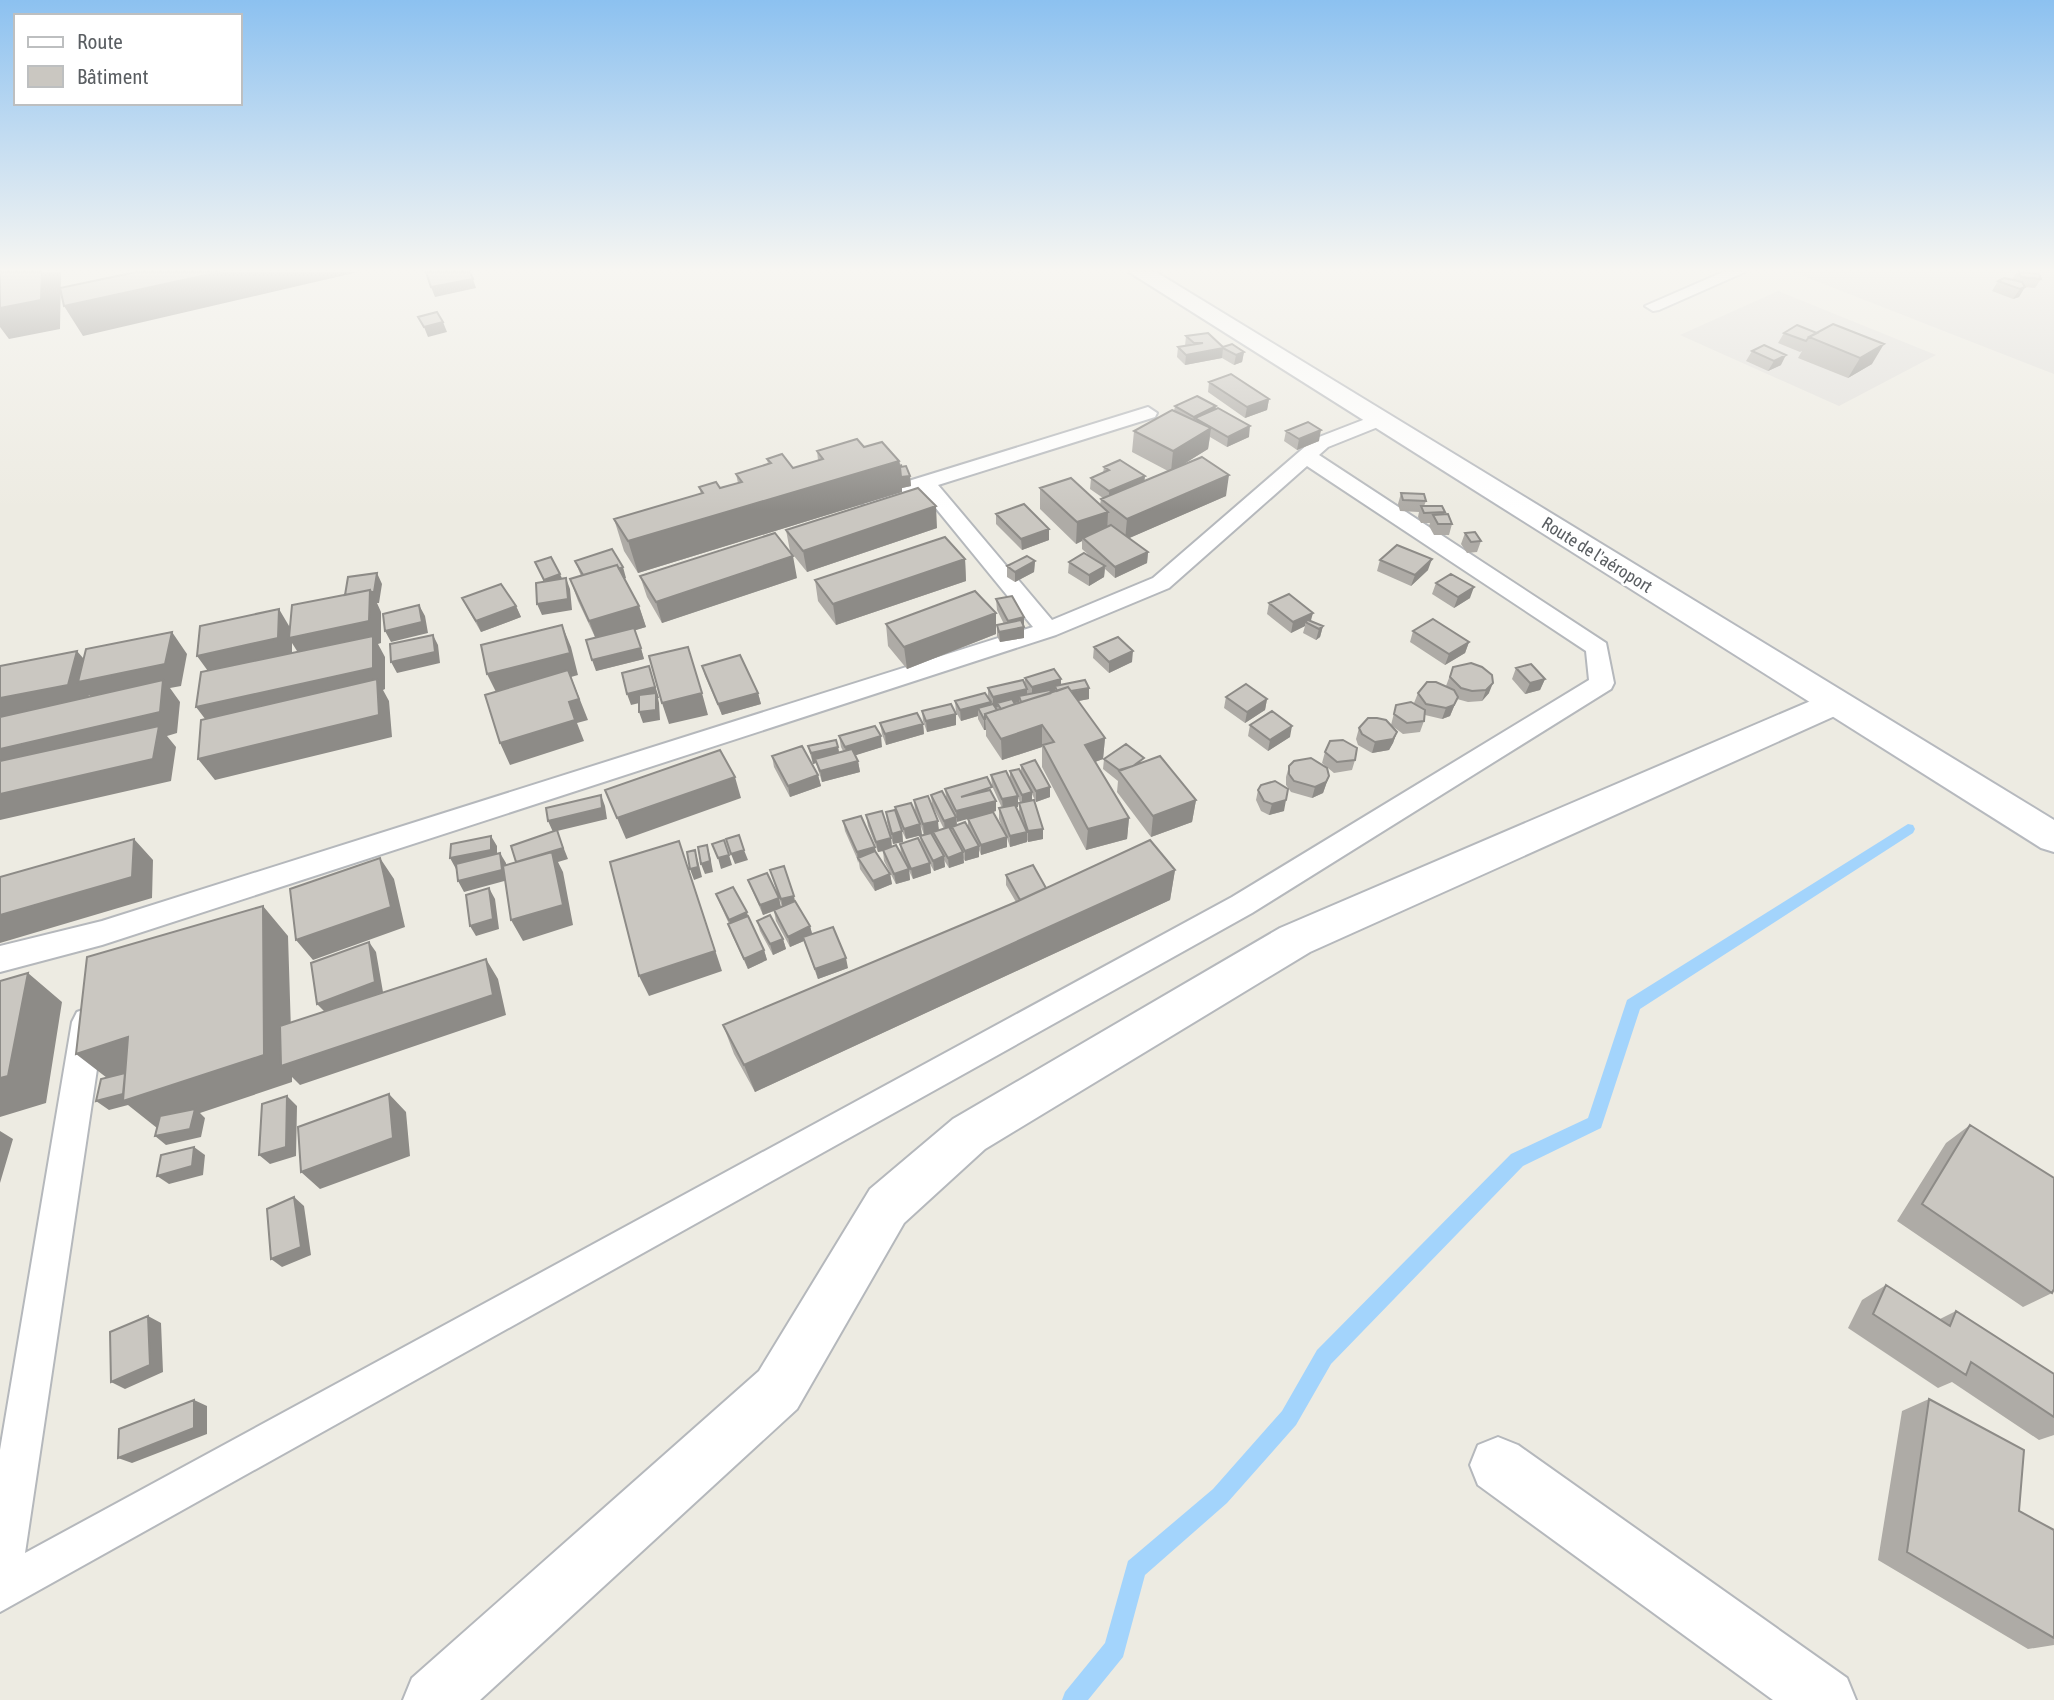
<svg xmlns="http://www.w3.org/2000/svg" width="2054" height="1700" font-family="'Asap Condensed',sans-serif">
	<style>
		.industrial { fill: #e0deda }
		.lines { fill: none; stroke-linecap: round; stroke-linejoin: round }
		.stream { fill: #a3d4fc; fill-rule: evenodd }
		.lane-casing { stroke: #b5b8bc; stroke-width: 4 }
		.street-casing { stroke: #b5b8bc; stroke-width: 4 }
		.secondary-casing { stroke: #b6b9be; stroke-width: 4 }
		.lane { fill: #fff; fill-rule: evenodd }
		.street { fill: #fff; fill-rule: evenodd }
		.secondary { fill: #fff; fill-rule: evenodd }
		.wall { fill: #aeaba6; fill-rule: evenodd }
		.shaded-wall { fill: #8d8b87 }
		.building { fill: #cac7c1; stroke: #8d8b87; stroke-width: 2 }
		.labels { text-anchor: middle; stroke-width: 5; stroke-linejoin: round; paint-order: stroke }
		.far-street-label { font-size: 18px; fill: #5a5e62; stroke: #fff }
	</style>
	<rect width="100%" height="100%" fill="#edebe2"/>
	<path class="industrial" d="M1793 272H2054V374Z
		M1778 291 1936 355 1839 406 1680 335Z"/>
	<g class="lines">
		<path class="stream" d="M1908 824 1913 825 1915 829 1913 833 1640 1009 1601 1128 1523 1166 1331 1364 1296 1425 1227 1503 1145 1575 1123 1657 1088 1700H1062L1065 1692 1105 1643 1128 1561 1213 1489 1282 1411 1317 1350 1511 1154 1588 1118 1627 1000Z"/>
		<defs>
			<path id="lane" d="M1723 272H1745L1659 310 1653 311 1645 306Z
				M1148 407 1157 413 1155 417 938 485 1052 620 1153 578 1314 439 1381 413 1391 419 1388 423 1328 447 1319 455 1606 643 1614 683 1611 689 1252 913 0 1612V1450L72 1022 77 1012 88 1008 99 1012 104 1022 25 1553 1232 897 1589 680 1586 651 1307 466 1169 588 1056 635 102 945 0 972V946L102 921 1033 627 921 490 867 506 857 500 860 496Z"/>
			<path id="street" d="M1834 691 1846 695 1851 703 1846 711 1310 952 985 1149 904 1223 797 1409 480 1700H403L412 1678 759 1371 870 1189 953 1119 1280 928Z
				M1498 1437 1518 1445 1847 1678 1856 1700H1773L1478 1485 1470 1465 1478 1445Z"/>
			<path id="secondary" d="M1129 272H1156L2054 820V852L2041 848Z"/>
		</defs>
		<use href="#lane" class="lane-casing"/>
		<use href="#street" class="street-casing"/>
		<use href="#secondary" class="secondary-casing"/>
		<use href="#lane" class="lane"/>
		<use href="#street" class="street"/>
		<use href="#secondary" class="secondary"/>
	</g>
	<path class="wall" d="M2017 272H2027L2041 279 2035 288 2025 287 2019 297 2013 299 1992 291 1998 281 2012 280Z
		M1797 325 1872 364 1848 378 1798 358 1802 351 1800 352 1778 343 1784 333Z
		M1186 336 1223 347 1244 352 1242 362 1234 365 1222 358 1185 365 1177 357 1178 347 1185 346Z
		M1764 345 1781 365 1768 371 1746 361 1752 351Z
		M1209 382 1269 399 1267 410 1245 418 1208 392Z
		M1175 406 1216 408 1249 437 1227 447 1210 437 1208 449 1182 465 1226 496 1129 538 1148 552 1147 563 1115 578 1105 569 1104 577 1089 586 1068 573 1069 562 1092 558 1082 549V541L1076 544 1040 509V488L1100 505 1101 499 1103 498 1090 489 1091 478 1103 473 1104 467 1144 481 1168 471 1132 452 1134 431 1174 411Z
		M1286 431 1319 441 1297 450 1284 441Z
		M864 447 899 461 902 467 910 476 911 486 902 488V492L638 573 624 551 614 519 701 494 699 487 720 488 738 483 736 474 768 464 767 459 793 468 818 460 817 451Z
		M1401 493 1426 501 1424 506 1445 512 1444 514 1452 524 1449 535H1434L1429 526 1430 523H1421L1418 517 1419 512 1400 511 1398 504Z
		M996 514 1049 529V540L1022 550 996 524Z
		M937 528 807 572 790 551 786 530Z
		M1465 533 1481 541 1477 552 1467 553 1461 544Z
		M965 559 966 581 836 625 818 601 815 580Z
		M1380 560 1428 570 1411 586 1377 571Z
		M575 561 626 578 624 579 639 606 646 627 635 630 644 659 596 671 595 637 578 601 570 579 581 576Z
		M1035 561 1034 572 1015 582 1007 577V566Z
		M640 576 797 578 662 623 647 597Z
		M1436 583 1470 598 1454 608 1432 594Z
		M462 598 516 606 521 617 481 632 467 608Z
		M996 599 1024 617V638L1000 642 997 636V625L1004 624 997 610Z
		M1269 603 1323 626 1320 637 1316 640 1303 633 1305 626 1291 633 1267 614Z
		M886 624 996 634 907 669 888 646Z
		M1413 631 1469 642 1465 653 1445 665 1410 642Z
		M1094 647 1132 662 1109 673 1093 658Z
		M1471 663 1489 693 1482 701 1468 702 1457 699 1450 716 1442 719 1425 715 1424 721 1420 732 1403 734 1391 725 1396 705 1414 703 1418 693 1446 686 1453 667Z
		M702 666 758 693 761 704 722 715 705 676Z
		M1516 668 1545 679 1540 690 1525 694 1512 679Z
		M1025 678 1061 679V684L1089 699 1078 701 1105 738 1103 759 1095 762 1129 818 1127 839 1086 850 1042 767V747L1002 760 986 736V730H984L978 719V716L961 721 956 712 955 701 988 698V688L1025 685Z
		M1226 697 1267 699 1265 710 1245 723 1224 708Z
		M922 711 956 714V725L927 732 923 721Z
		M880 723 923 724 924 734 886 745 882 734Z
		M1250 725 1290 737 1268 751 1248 736Z
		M1359 728 1397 732 1393 743 1389 750 1372 753 1358 745 1356 739Z
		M839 736 882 747 855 755 858 761 860 772 822 782 816 763 813 764 808 746 838 747 839 752 843 751 841 747Z
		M1325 752 1355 760 1352 770 1334 773 1322 763Z
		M772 756 818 775 821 786 790 797 774 767Z
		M1104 759 1144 762 1196 800 1192 822 1151 837 1117 792 1118 781 1103 769Z
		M1021 765 1050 787V797L1036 802 1032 794V801L1043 829V839L1028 842 1027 840V842L1010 847 1007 838V847L981 855 979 850V857L965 861 963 858 964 863 949 868 944 860 945 867 934 871 930 864 931 873 913 879 909 871 910 880 896 884 884 861 883 851 878 852 868 826 866 815 891 838 892 847 901 854 900 844H921L920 836 924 835 921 826 922 835 906 839 902 831 903 842 893 844 887 822 886 812 895 810V807L915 810 914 800 932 804 931 795 946 797 945 789 992 794 996 811 993 812 1004 832 999 819V808H1002L992 786 991 775 1010 778V771L1021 772ZM1018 798 1020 802 1019 803V813L1021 818 1016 807H1018ZM933 807 944 829 939 830ZM981 815 968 819V827L957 825V821Z
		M1289 766 1329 776 1323 793 1312 798 1291 792 1286 785V777Z
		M1258 790 1284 811 1269 815 1261 811 1256 800Z
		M843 821 875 847 876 852 890 874 892 884 875 891 860 869 859 863 845 831Z
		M770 870 795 901 810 926 812 934 848 968 818 979 804 941 790 947 776 921 774 911 763 915 752 890 748 880 779 898 781 907H782Z
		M1175 870 1170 900 755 1092 734 1054 723 1025 1016 902 1006 885V875L1046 888Z
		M716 894 749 919 764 950 767 960 748 969 732 935 728 924H729L720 904Z
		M757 921 783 939 786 949 773 955 760 931Z
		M1970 1125 2052 1293 2023 1307 1897 1221 1946 1143Z
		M1886 1285 1940 1319 1956 1311 2054 1374V1435L2039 1440 1952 1382 1938 1388 1848 1328 1862 1300Z
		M1929 1399 2019 1511 2054 1530V1645L2028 1649 1878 1560 1902 1411Z"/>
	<path class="shaded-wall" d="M42 272H61L60 329 9 339 0 327V308Z
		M220 272H358L83 336 64 306Z
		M473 279 476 288 435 297 431 287Z
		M2025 287 2019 297 2013 299 2020 289Z
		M443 322 447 332 428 337 424 327Z
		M1884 344 1872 364 1848 378 1860 358Z
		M1223 348 1222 358 1185 365 1186 355Z
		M1244 352 1242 362 1234 365 1236 355Z
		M1786 355 1781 365 1768 371 1774 361Z
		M1269 399 1267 410 1245 418 1247 407Z
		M1216 406 1214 417 1195 418 1194 426 1192 427 1194 417Z
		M1250 426 1249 437 1227 447 1228 437Z
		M1211 428 1208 449 1171 472 1173 451Z
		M1321 430 1319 441 1297 450 1299 439Z
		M899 461 900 465 902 464 903 475 910 476 911 486 902 488V492L638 573 628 541Z
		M1229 475 1226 496 1125 540 1127 519Z
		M1145 476 1144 487 1109 502V491Z
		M936 506 937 528 807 572 803 551Z
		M1108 512 1107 533 1083 538 1082 541 1076 544 1077 522Z
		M1049 529V540L1022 550 1021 539Z
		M1148 552 1147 563 1115 578V567Z
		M793 556 797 578 662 623 656 602Z
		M965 559 966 581 836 625 833 604Z
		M1432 559 1428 570 1411 586 1415 575Z
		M1035 561 1034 572 1015 582V572Z
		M1105 566 1104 577 1089 586V575Z
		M623 567 626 578 589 590 585 579Z
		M377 573 382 584 379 603H377L381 612V643L378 644 385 657V689L383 690 389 701 392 737 215 780 198 759 212 728 196 707 302 659 292 643V660L213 678 197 656 279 609 292 631 350 607Z
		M560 574 565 585 548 590 544 580Z
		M566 578 570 589 572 610 542 615 537 604Z
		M1474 587 1470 598 1454 608 1458 597Z
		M419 605 425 616 428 633 391 642 385 631Z
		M516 606 521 617 481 632 476 621Z
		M639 606 646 627 597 642 589 621Z
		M996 613V634L907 669 904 647Z
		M1313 613 1310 624 1305 622V626L1291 633 1293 622Z
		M1024 617V638L1000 642 999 632 1008 630V621Z
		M562 625 571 647 578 675 571 677 588 720 577 723 584 741 510 765 500 743 569 702 498 696 487 674Z
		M1323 626 1320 637 1316 640 1319 629Z
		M172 632 187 654 181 686 170 688 180 702 177 733 167 736 176 747 171 781 0 820V749L96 704 89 695 86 706 0 721V698L77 651 95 672Z
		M433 635 438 645 440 663 397 673 391 662Z
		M1469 642 1465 653 1445 665 1449 654Z
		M641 648 644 659 596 671 592 660Z
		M1133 651 1132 662 1109 673V662Z
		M649 666 659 698H658L659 703 660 720 643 723 639 712 656 699 631 705 627 694Z
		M1061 679V690L1055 686V692L1032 698V687Z
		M1545 679 1540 690 1525 694 1530 683Z
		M1493 683 1489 693 1482 701 1486 690Z
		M1089 688V699L1058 705 1059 694Z
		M1027 689V700L1019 696V702L999 707 997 703 998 707 993 708V697Z
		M702 693 708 715 669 724 662 703Z
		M758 693 761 704 722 715 718 704Z
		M1458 697 1450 716 1442 719 1446 708Z
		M1267 699 1265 710 1245 723 1247 712Z
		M991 702V713L978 708V716L961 721 960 710Z
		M956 714V725L927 732 926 721Z
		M984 719H985L986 730H984Z
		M923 724 924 734 886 745 885 734Z
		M1042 725V747L1002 760 1001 739Z
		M1292 726 1290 737 1268 751 1270 740Z
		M1397 732 1393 743 1389 750 1372 753 1375 742Z
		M881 736 882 747 847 758 845 747Z
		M1105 738 1103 759 1084 766 1085 745Z
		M838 747 840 758 815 759 816 763 813 764 811 753Z
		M858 761 860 772 822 782 820 771Z
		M818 775 821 786 790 797 788 786Z
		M1329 776 1323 793 1312 798 1315 787Z
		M735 777 741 798 626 839 617 818Z
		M1050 787V797L1036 802V791Z
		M1032 792V803L1022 806V795Z
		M601 795 605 806 607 819 557 831 568 859 558 862 563 872 573 925 523 941 511 920 553 832 548 821Z
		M1018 796V807L1003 810 1002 799Z
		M1196 800 1192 822 1151 837 1153 816Z
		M1286 800 1284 811 1269 815 1272 804Z
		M996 801V811L957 822 956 811Z
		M956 817 957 828 952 827V829L945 831 944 821Z
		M1129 818 1127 839 1086 850 1088 829Z
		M938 821 939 832 924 835 923 824Z
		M920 824 922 835 906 839 904 829Z
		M1043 829V839L1028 842V831Z
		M902 831 903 842 893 844 892 834Z
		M1027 832V842L1010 847V836Z
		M491 836 497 846V860L456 869 450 858Z
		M1007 837V847L981 855V845Z
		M891 838 892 849 878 852 876 842Z
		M134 839 153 860 152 898 0 943V915Z
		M679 841 722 971 649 996 639 976Z
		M707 845 710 856 713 872 705 874 701 864Z
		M979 846V857L965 861V851Z
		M875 847 876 857 858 858V863L857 852Z
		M695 850 698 861 702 877 694 880 690 869Z
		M744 850 748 860 735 864 731 854Z
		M963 852 964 863 949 868 948 858Z
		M500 853 506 863 508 880 464 892 458 881Z
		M729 855 732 865 721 869 718 858Z
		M944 856 945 867 934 871 933 861Z
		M380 858 394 879 405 927 313 960 296 940Z
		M930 863 931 873 913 879 911 869Z
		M909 869 910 880 896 884 894 874Z
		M1175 870 1170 900 755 1092 744 1065Z
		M890 874 892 884 875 891 873 881Z
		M489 888 495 899 499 929 476 936 470 926Z
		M794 896 796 906 783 909 781 899Z
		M779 898 781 908 763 915 760 905Z
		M263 906 288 936 292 1063 486 959 498 979 506 1015 300 1085 292 1077V1082L200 1113 205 1118 201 1137 166 1145 155 1136 157 1128 128 1105 109 1110 96 1101 111 1081 76 1054 128 1037Z
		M747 912 750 923 732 930 729 920Z
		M810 926 813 937 790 947 788 937Z
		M783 939 786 949 773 955 770 944Z
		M369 942 376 952 383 992 326 1013 317 1004Z
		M764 950 767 960 748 969 744 959Z
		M846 958 848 968 818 979 815 969Z
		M28 973 62 1002 46 1103 0 1117V1078Z
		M389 1094 406 1112 410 1156 320 1189 301 1172Z
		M287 1096 297 1106 296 1156 270 1164 259 1155Z
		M0 1131 13 1139 0 1183Z
		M194 1147 205 1155 203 1175 169 1184 157 1176Z
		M294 1197 304 1206 311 1255 282 1267 271 1259Z
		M148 1316 161 1323 163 1372 125 1389 111 1382Z
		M194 1400 207 1406V1434L132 1463 118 1458Z"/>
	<path class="building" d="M0 272H42L41 300 0 308Z
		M136 272H220L64 306 60 288Z
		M426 272H470L473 279 431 287Z
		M2019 272 2039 274 2041 279 2021 277Z
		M2004 278 2022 282 2025 287 2020 289 1998 281Z
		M437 312 443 322 424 327 418 317Z
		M1833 324 1884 344 1860 358 1809 337Z
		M1797 325 1817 333 1809 337 1806 341 1784 333Z
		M1208 333 1223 347 1232 344 1244 352 1236 355 1223 348 1186 355 1178 347 1203 343H1194L1186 336Z
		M1764 345 1786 355 1774 361 1752 351Z
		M1231 374 1269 399 1247 407 1209 382Z
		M1197 396 1216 406 1194 417 1175 406Z
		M1218 408 1250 426 1228 437 1195 418Z
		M1172 410 1211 428 1173 451 1134 431Z
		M1308 422 1321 430 1299 439 1286 431Z
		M857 439 864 447 882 442 899 461 628 541 614 519 703 493 699 487 716 482 720 488 742 482 736 474 771 463 767 459 782 454 793 468 823 459 817 451Z
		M1202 457 1229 475 1127 519 1101 499Z
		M1120 460 1145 476 1109 491 1091 478 1109 470 1104 467Z
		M906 466 910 476 901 477 900 467Z
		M1071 478 1108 512 1077 522 1040 488Z
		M918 488 936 506 803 551 786 530Z
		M1401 493 1424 494 1426 501 1403 500Z
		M1024 504 1049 529 1021 539 996 514Z
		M1421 506H1442L1445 512 1424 513Z
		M1448 514 1452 524H1438L1433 515Z
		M1111 525 1148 552 1115 567 1083 538Z
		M1475 532 1481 541 1471 542 1465 533Z
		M775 533 793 556 656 602 640 576Z
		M945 537 965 559 833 604 815 580Z
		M1397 545 1432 559 1415 575 1380 560Z
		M612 549 623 567 619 569 617 565 583 575 575 561Z
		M1084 553 1105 566 1089 575 1069 562Z
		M1027 556 1035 561 1015 572 1007 566Z
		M551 557 560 574 544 580 535 562Z
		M617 565 639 606 589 621 570 579Z
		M377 573 374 592H371L370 590 345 595 348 577Z
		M1451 574 1474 587 1458 597 1436 583Z
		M566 578 568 599 537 604 536 583Z
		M501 584 516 606 476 621 462 598Z
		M370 590 369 621 289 638 292 605Z
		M975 591 996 613 904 647 886 624Z
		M1289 594 1313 613 1293 622 1269 603Z
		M1012 596 1024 617 1008 621 996 599Z
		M419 605 422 622 385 631 383 614Z
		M279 609 278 638 197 656 200 626Z
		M1433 619 1469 642 1449 654 1413 631Z
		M1021 620 1024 627 999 632 997 625Z
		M1308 620 1323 626 1319 629 1305 622Z
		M562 625 570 653 487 674 481 645Z
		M634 628 641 648 592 660 586 640Z
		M172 632 165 664 78 682 86 649Z
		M433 635 435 652 391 662 390 644Z
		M373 636V668L196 707 201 672Z
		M1118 637 1133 651 1109 662 1094 647Z
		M688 647 702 693 662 703 649 656Z
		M77 651 68 685 0 698V666Z
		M740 655 758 693 718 704 702 666Z
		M1471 663 1482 667 1492 675 1493 683 1486 690 1472 691 1461 688 1450 677 1453 667Z
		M1531 664 1545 679 1530 683 1516 668Z
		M649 666 655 687 627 694 622 673Z
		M1054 669 1061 679 1032 687 1025 678Z
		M568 670 579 699 569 702 575 720 500 743 485 695Z
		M377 679 379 715 198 759 201 720Z
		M163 680 160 712 0 749V717Z
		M1023 680 1027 689 993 697 988 688Z
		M1085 680 1089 688 1071 691 1068 687 1057 691 1055 686Z
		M1427 682H1436L1454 690 1458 697 1454 705 1446 708 1426 704 1418 693Z
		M1246 684 1267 699 1247 712 1226 697Z
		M1068 687 1105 738 1085 745 1129 818 1088 829 1043 745 1054 742 1042 725 1001 739 985 714Z
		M1050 690 1051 693 1021 702 1019 696Z
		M656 693V710L639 712V695Z
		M985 693 991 702 960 710 955 701Z
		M1012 699 1015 704 1001 709 997 703Z
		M1411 702 1425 710 1424 721 1407 723 1394 714 1396 705Z
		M951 704 956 714 926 721 922 711Z
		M993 704 997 710 985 714V719H984L978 708Z
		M1272 711 1292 726 1270 740 1250 725Z
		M917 713 923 724 885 734 880 723Z
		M1368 718H1377L1386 720 1397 732 1393 739 1375 742 1362 734 1359 728Z
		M159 726 153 759 0 794V761Z
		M875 726 881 736 845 747 839 736Z
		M836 740 838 747 811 753 808 746Z
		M1343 740 1357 748 1355 760 1337 762 1325 752 1330 741Z
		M1126 744 1144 758 1133 766 1119 770 1104 759Z
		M802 746 818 775 788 786 772 756Z
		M852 749 858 761 820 771 815 759Z
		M720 750 735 777 617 818 605 790Z
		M1160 756 1196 800 1153 816 1119 771Z
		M1311 758 1327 768 1329 776 1326 782 1315 787 1294 781 1289 774V766L1294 761Z
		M1035 760 1050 787 1036 791 1021 765Z
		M1019 769 1032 792 1022 795 1010 771Z
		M1006 771 1018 796 1002 799 991 775Z
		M987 777 992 787 961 797 990 790 996 801 956 811 945 789Z
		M1275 781 1288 789 1286 800 1272 804 1264 801 1258 790 1261 785Z
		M942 791 956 817 944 821 931 795Z
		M601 795 602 808 548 821 546 808Z
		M928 796 938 821 923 824 914 800Z
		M1034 800 1043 829 1028 831 1019 803Z
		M911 803 920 824 904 829 895 807Z
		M1015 805 1027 832 1010 836 999 808Z
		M895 810 902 831 892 834 886 812Z
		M882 811 891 838 876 842 866 815Z
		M993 812 1007 837 981 845 968 819Z
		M861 816 875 847 857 852 843 821Z
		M965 822 979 846 965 851 952 827Z
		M949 827 963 852 948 858 933 832Z
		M557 830 563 848 516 862 511 846Z
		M931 833 944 856 933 861 920 836Z
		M739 835 744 850 731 854 726 839Z
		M491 836V850L450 858 451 844Z
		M918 838 930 863 911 869 900 844Z
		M134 839 132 877 0 915V877Z
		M724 840 729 855 718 858 712 844Z
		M1150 840 1175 870 744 1065 723 1025 1016 902Z
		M679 841 715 951 639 976 610 862Z
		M707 845 710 861 701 864 698 847Z
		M896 845 909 869 894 874 883 850Z
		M695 850 698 867 690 869 687 852Z
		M875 851 890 874 873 881 858 858Z
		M552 852 563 905 511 920 503 866Z
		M500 853 502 870 458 881 456 864Z
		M380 858 391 907 296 940 290 889Z
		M1033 865 1046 888 1020 900 1006 875Z
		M784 866 794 896 781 899 770 870Z
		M767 873 779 898 760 905 748 880Z
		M733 887 747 912 729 920 716 894Z
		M489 888 493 919 470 926 466 895Z
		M795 901 810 926 788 937 774 910Z
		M263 906 264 1055 123 1101 128 1037 76 1054 87 957Z
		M770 915 783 939 770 944 757 921Z
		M748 916 764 950 744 959 728 924Z
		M833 927 846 958 815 969 803 937Z
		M369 942 375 982 317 1004 311 963Z
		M486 959 493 995 281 1066 280 1026Z
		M28 973 8 1076 0 1078V981Z
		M125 1073 123 1094 96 1101 101 1079Z
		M389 1094 393 1138 301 1172 298 1127Z
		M287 1096 286 1147 259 1155 262 1104Z
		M195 1109 190 1129 155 1136 160 1116Z
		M1970 1125 2054 1178V1289L2052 1293 1922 1204Z
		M194 1147 192 1166 157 1176 161 1155Z
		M294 1197 301 1247 271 1259 267 1209Z
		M1886 1285 1950 1326 1956 1311 2054 1374V1417L1971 1362 1966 1375 1873 1314Z
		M148 1316 150 1365 111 1382 110 1332Z
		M1929 1399 2024 1450 2019 1511 2054 1530V1638L1907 1552Z
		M194 1400V1428L118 1458 119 1429Z"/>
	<linearGradient id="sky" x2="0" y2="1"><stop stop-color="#8cc1f0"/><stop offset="0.53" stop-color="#f7f6f2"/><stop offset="1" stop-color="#f7f6f2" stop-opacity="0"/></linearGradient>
	<rect width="2054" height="510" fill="url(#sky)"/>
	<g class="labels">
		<g class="far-street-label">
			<text transform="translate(1597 555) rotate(32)" y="6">Route de l'aéroport</text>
		</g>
	</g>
	<rect x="14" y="14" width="228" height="91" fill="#ffffff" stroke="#bdbfc0" stroke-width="2"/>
	<rect x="28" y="37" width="35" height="10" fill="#ffffff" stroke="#bdbfc0" stroke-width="2"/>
	<text x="77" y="49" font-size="21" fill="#5a5e62">Route</text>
	<rect x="28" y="66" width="35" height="21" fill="#cac7c1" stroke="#bdbfc0" stroke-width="2"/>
	<text x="77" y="84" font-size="21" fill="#5a5e62">Bâtiment</text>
</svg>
